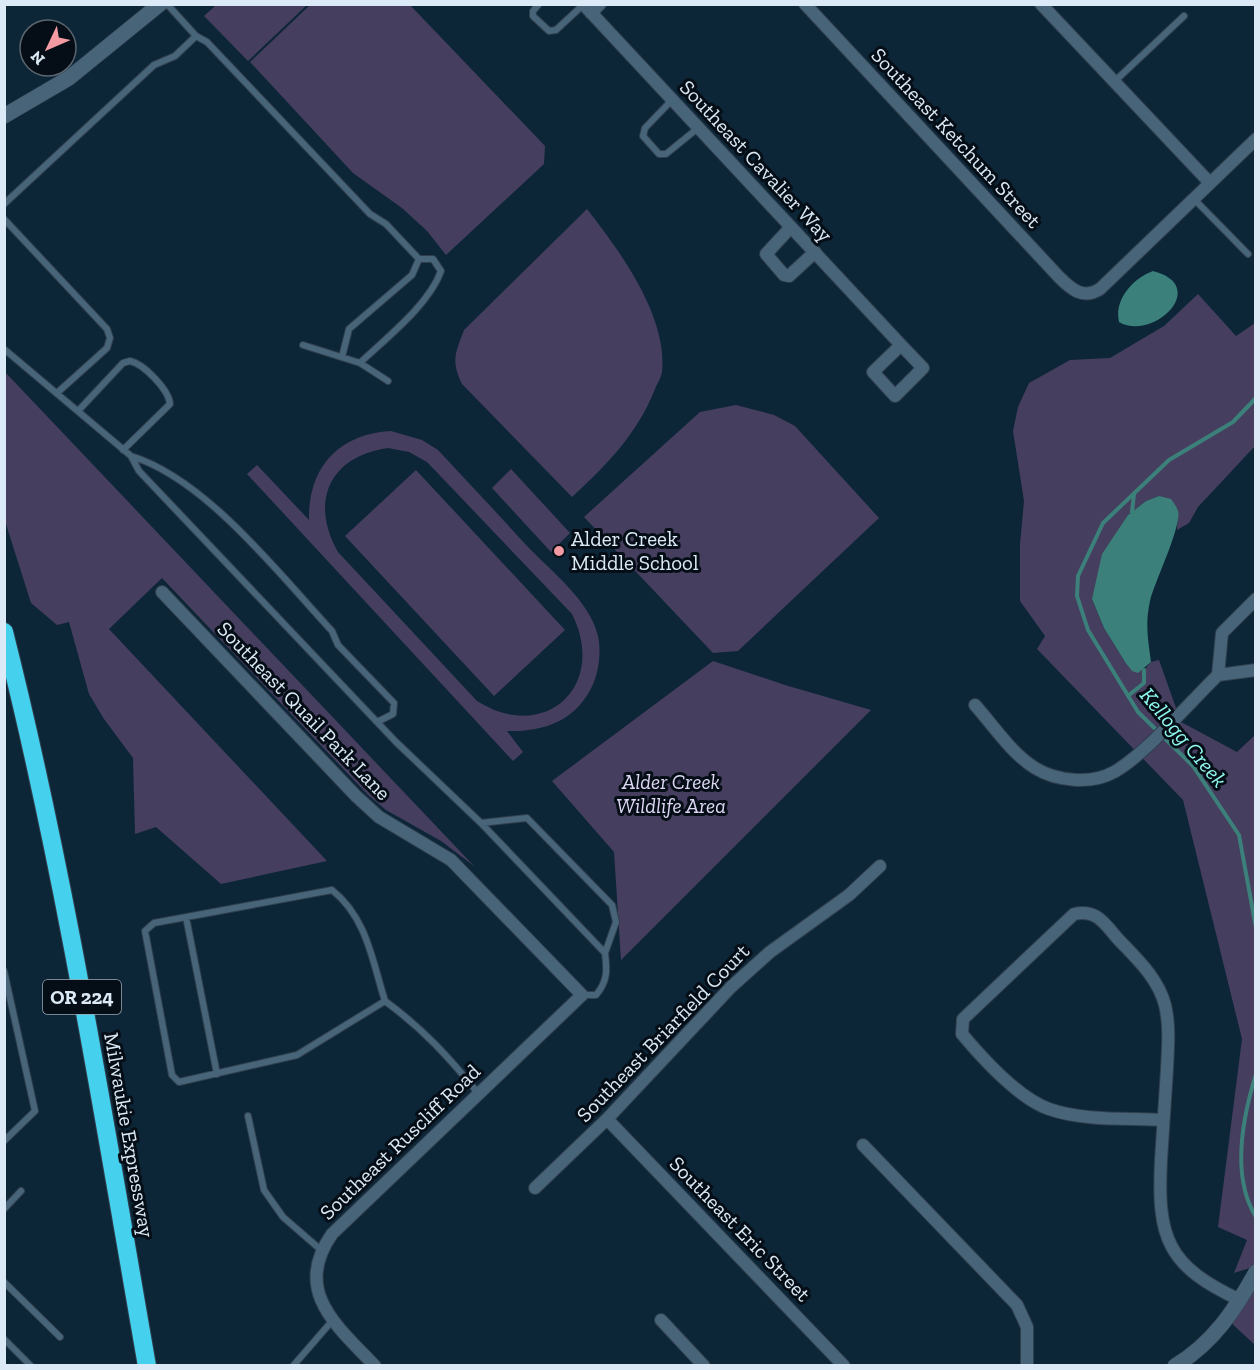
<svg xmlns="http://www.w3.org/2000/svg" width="1260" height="1370" font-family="'Zilla Slab',serif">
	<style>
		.green { fill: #463e5e; fill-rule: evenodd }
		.water { fill: #3b807a }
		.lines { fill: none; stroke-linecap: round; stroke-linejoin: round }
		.stream { stroke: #3b807a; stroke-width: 4 }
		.lane-casing { stroke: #303f4e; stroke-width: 8 }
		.street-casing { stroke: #303f4e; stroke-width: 14 }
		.secondary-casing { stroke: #303f4e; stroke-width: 16 }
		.highway-casing { stroke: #303f4e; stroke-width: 20 }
		.lane { stroke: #486478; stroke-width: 6 }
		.street { stroke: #486478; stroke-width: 12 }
		.secondary { stroke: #486478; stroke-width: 15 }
		.highway { stroke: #45d1ee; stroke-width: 18 }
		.poi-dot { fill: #f49aa2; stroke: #050e16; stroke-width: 2 }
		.labels { text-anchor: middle; stroke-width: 6; stroke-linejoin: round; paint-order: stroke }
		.shield { fill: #050e16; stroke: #9ba8b3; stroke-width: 1.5 }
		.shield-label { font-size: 20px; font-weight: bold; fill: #dbeaf6 }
		.street-label { font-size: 21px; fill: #dbeaf6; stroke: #050e16 }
		.poi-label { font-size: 21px; fill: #dbeaf6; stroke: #050e16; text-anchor: start }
		.park-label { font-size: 21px; font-style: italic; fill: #ddd7f4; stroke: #050e16 }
		.water-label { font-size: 22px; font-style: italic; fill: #90faf0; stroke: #050e16 }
	</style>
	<rect width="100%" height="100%" fill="#0c2638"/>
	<path class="green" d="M311 4 410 5 545 146 544 164 446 255 427 231 402 208 353 173 250 62Z
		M216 5V4L307 5 248 61 204 16Z
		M587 209C619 250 668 316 662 372 661 378 657 384 655 389 638 433 606 466 572 497L462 384C451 361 455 354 464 330Z
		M1198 294 1236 336 1255 323V446L1198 507 1189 523 1177 530 1178 511 1159 496 1146 501 1128 515 1092 599 1104 628 1125 662 1144 670 1151 662 1159 660 1181 722 1237 752 1255 735 1256 1266 1234 1273 1247 1240 1218 1227 1242 1039 1183 800 1037 649 1045 636 1020 601V544L1024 501 1013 431 1018 407 1029 383 1070 360 1110 358 1164 326Z
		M4 372H5L474 866 441 841 386 810 368 795 162 578 109 629 327 861 221 884 156 827 135 834 133 758 104 719 89 694 69 622 57 625 31 603 5 521Z
		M736 405 774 415 795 426 879 518 738 651 713 653 584 517 700 412Z
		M391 431 422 440 438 450C468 482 498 514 528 547 551 571 590 601 598 636 602 656 598 680 586 697 568 724 538 732 507 731L523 752 513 761 247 474 257 465 309 520C308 468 338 434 391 431ZM388 448 409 452 427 462 572 614C608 686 545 744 477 701L338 552C309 501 330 456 388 448Z
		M511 469 570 533 551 552 492 488Z
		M416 470 565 630 494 696 345 536Z
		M713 661 785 685 871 710 621 960 614 852 552 781Z
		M1255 1272V1345L1227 1319Z"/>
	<path class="water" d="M1153 271C1211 286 1153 342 1119 322 1114 300 1132 279 1153 271Z
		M1159 496 1171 499C1173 502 1177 507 1178 511 1182 526 1155 581 1150 601 1145 624 1148 639 1151 662L1138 673 1132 671 1125 662 1104 628 1092 599 1102 554 1128 515 1146 501Z"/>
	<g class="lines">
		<path class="stream" d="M1256 398 1233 422 1169 460 1103 523 1078 576 1077 596 1088 630 1138 712 1193 766 1239 835 1256 928
			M1132 512 1134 494
			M1129 695 1144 683V670
			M1256 1074C1243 1116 1231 1177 1256 1217"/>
		<defs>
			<path id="lane" d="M167 4 196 36 207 42 370 214 386 224 419 259
				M539 4 533 11V16L549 31 556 30 583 5
				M1115 81 1184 16
				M672 100 645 128 643 136 659 154H666L698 128
				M1194 199 1248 254
				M4 204 154 65 175 56 196 36
				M4 219 107 329 110 338 107 348 57 393
				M303 345 360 363 388 381
				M4 349 131 456 139 471 396 742 481 823 605 953C607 970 608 981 596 995H582
				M342 357 349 329 412 275 419 259H433L441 271C429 305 386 338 360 363
				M78 411 123 363 130 361C144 364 169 390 170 404L123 450
				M131 456C206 479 279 574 332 631L338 645 394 703 393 714 377 722
				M481 823 527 818 612 905 616 922 605 953
				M332 890C367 918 372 960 385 1001L297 1055 179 1082 172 1075 145 931 154 923Z
				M186 917 217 1074
				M4 971 35 1111 4 1141
				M385 1001C423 1029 448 1056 478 1093
				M248 1116 264 1190 283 1217 321 1250
				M4 1209 21 1191
				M4 1282 60 1337
				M4 1339 31 1366
				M293 1366 332 1321"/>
			<path id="street" d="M583 4 901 345 923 368 895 396 873 372 901 345
				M805 4 1059 277C1071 289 1083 300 1100 289L1256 139
				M1041 4 1210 183
				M591 13 600 4
				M791 227 766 254 784 275 789 276 815 252
				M162 592 356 796 379 817 451 860 582 995 332 1234C292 1291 337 1326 375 1366
				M1218 675 1222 633 1256 599
				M1218 675 1256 670
				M975 705C993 725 1011 753 1035 768 1056 781 1091 785 1114 772 1145 755 1190 702 1218 675
				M607 1119 844 1366
				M1163 1120C1127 1118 1083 1121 1049 1109 1018 1098 983 1059 962 1034L963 1019 1074 914C1097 909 1104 923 1118 939 1137 959 1158 978 1165 1005 1170 1026 1168 1047 1167 1069 1165 1099 1163 1129 1161 1160 1157 1238 1167 1266 1240 1300
				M863 1145 1017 1305 1027 1327V1366
				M535 1188 607 1119 731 987 770 952 849 895 880 866
				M661 1320 704 1366"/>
			<path id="secondary" d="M4 116 69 78 160 4
				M1175 1366C1213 1343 1235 1310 1256 1272"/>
			<path id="highway" d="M4 632C65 873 104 1120 147 1366"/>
		</defs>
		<use href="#lane" class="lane-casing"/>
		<use href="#street" class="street-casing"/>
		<use href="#secondary" class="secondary-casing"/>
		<use href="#highway" class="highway-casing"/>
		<use href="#lane" class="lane"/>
		<use href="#street" class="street"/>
		<use href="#secondary" class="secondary"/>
		<use href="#highway" class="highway"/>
	</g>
	<circle class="poi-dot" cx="559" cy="551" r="6"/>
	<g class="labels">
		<rect class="shield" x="43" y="980" width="78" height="34" rx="4.5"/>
		<g class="shield-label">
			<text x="82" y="1004">OR 224</text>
		</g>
		<g class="street-label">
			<text transform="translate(956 138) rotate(47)" y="7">Southeast Ketchum Street</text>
			<text transform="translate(756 161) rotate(47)" y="7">Southeast Cavalier Way</text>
			<text transform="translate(304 711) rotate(46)" y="7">Southeast Quail Park Lane</text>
			<text transform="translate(663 1033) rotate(-46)" y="7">Southeast Briarfield Court</text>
			<text transform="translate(129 1135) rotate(80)" y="7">Milwaukie Expressway</text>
			<text transform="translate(400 1142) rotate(-44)" y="7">Southeast Ruscliff Road</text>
			<text transform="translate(740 1229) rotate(46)" y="7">Southeast Eric Street</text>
		</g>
		<g class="poi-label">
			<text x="571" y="546">Alder Creek<tspan x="571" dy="24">Middle School</tspan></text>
		</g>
		<g class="park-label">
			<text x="671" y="789">Alder Creek<tspan x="671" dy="24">Wildlife Area</tspan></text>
		</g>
		<g class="water-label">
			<text transform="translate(1184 737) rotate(50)" y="8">Kellogg Creek</text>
		</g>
	</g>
	<rect width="1260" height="1370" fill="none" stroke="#dbeaf6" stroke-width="12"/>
	<g transform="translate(48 48) rotate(226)"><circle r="28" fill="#050e16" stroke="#5b6670" stroke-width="1.5"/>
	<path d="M0-4.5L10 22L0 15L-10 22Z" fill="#f49aa2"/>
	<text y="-9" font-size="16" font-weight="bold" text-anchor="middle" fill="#dbeaf6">N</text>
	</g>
</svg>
